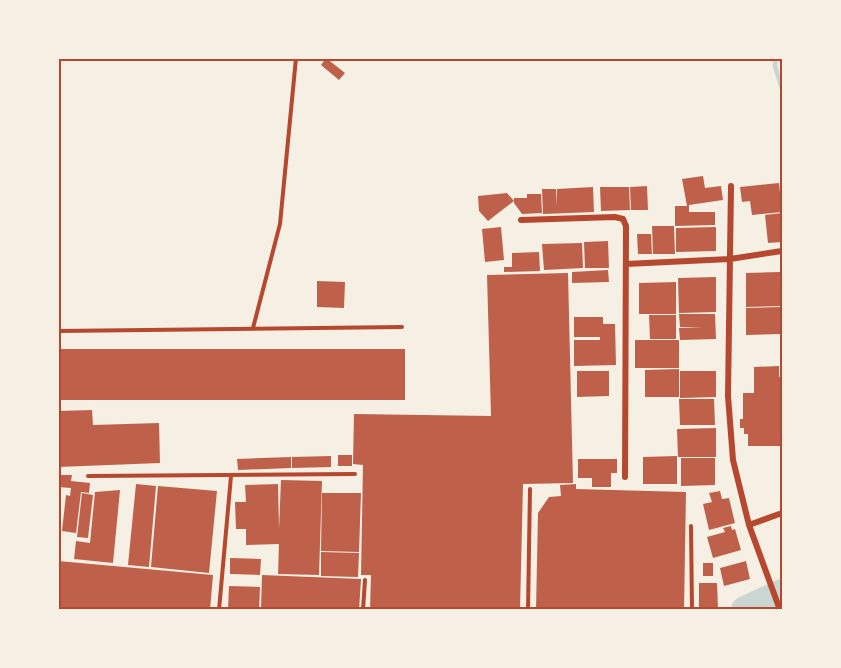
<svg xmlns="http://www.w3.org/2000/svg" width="841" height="668" font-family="'Noto Sans',sans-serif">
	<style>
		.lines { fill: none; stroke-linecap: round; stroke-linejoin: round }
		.stream { stroke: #c9d6d2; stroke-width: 4.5 }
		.river { stroke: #c9d6d2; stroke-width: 28 }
		.building { fill: #bf614a }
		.service { stroke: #b5482f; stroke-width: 4 }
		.minor { stroke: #b5482f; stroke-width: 6 }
		.neatline { fill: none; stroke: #b5482f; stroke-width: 2 }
	</style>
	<rect width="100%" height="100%" fill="#f6efe4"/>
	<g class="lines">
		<path class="stream" d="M775 58V66L782 89"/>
		<path class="river" d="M745 610 782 593"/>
	</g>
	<path class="building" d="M326 58 345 73 339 80 321 65Z
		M703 176 705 188 721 186 723 200 689 205V212H715V225L675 226V206H687L682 179Z
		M779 183 782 212 752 215 750 201 742 202 740 187Z
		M647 186 648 210H631L630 187Z
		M593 187 594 212 543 214 542 189H556L557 206V189Z
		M600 187H629L630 210 601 211Z
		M507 193 514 201 488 221 479 211 478 196Z
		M527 194H541L542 213 522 214 514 203V198H527Z
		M782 213V242L768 243 765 215Z
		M652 226H674L675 254H653Z
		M501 227 504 260 485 262 482 229Z
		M716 227V251L676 252V228Z
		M637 234H651L652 254H638Z
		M608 241 609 268H585L584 242Z
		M582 243 583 268 544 270 542 244Z
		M539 252 540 271 504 272V267H512V253Z
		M608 270 609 282 572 283V272Z
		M780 272 781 306 746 307V273Z
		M568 273 573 483 523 484 520 610H370L371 575H361L363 465 353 464 354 414 491 416 487 275Z
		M716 277V312L679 313 678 278Z
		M317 281 345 282 344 308 317 307Z
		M676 282V314H639V283Z
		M781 307 782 334 746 335V308Z
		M679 314H715L716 339 680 340 679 328 703 327H680Z
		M649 315H676V339H650Z
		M574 317H603V324H615L616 365 574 366V340H600V337H574Z
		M635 340H679V368H635Z
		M58 349H405V400H58Z
		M779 366V377H782V446H748V434H744V428H740V419H743V393H754V367Z
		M679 369V397H645V370Z
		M577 371H609V396L577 397Z
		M680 371H716V397L680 398Z
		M679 399H714L715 425H680Z
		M92 410 93 425 159 423 160 463 58 467V411Z
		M716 428V457H678L677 429Z
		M338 455H352V466H338Z
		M331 456V467L292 468V457Z
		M677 456V484H643V457Z
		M291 457V468L238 470 237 459Z
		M681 458H715V485L681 486Z
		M578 459H617V473H611V487H592V478H578Z
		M58 475H72L71 481 90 483 89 493 81 492 76 533 62 531 66 495 70 496 71 488 58 487Z
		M281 480 322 481 319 575 278 574 279 544 246 545V529H236L235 502H246L245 485 278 484 279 529Z
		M136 484 156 486 149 567 128 565Z
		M576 484V489L686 492 684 610H536L538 513 549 497 561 496 560 485Z
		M158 486 217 491 209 573 151 567Z
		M120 490 113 563 74 559 76 541 90 543 95 492Z
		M720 491 722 499 729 498 735 523 709 530 703 504 712 502 709 493Z
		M82 493 93 495 88 538 77 537Z
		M322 493H361L359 552 321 551Z
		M731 526 732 530 735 529 741 550 713 558 707 537 725 532 723 528Z
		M321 552 359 553 358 577 321 576Z
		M230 558 261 559 260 575 230 574Z
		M58 561 213 575 210 610H58Z
		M746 561 750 579 724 586 720 568Z
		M703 563H713V576H703Z
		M262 575 361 579 359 610H261Z
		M699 583H717L718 608H699Z
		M229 586 260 587 259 610H228Z"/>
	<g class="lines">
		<path class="service" d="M253 328 280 224 296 58
			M58 331 402 327
			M88 476 355 474
			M691 526 692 610
			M219 610 231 476
			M363 610 365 580
			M528 610 530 489"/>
		<path class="minor" d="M731 186 728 396 733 460 749 525 780 610
			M521 220 615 217 623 219 626 226 625 477
			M626 264 730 259 782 251
			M749 525 782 513"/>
	</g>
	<rect width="841" height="668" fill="none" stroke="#f6efe4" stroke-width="120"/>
	<rect x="60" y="60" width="721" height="548" class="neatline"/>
</svg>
